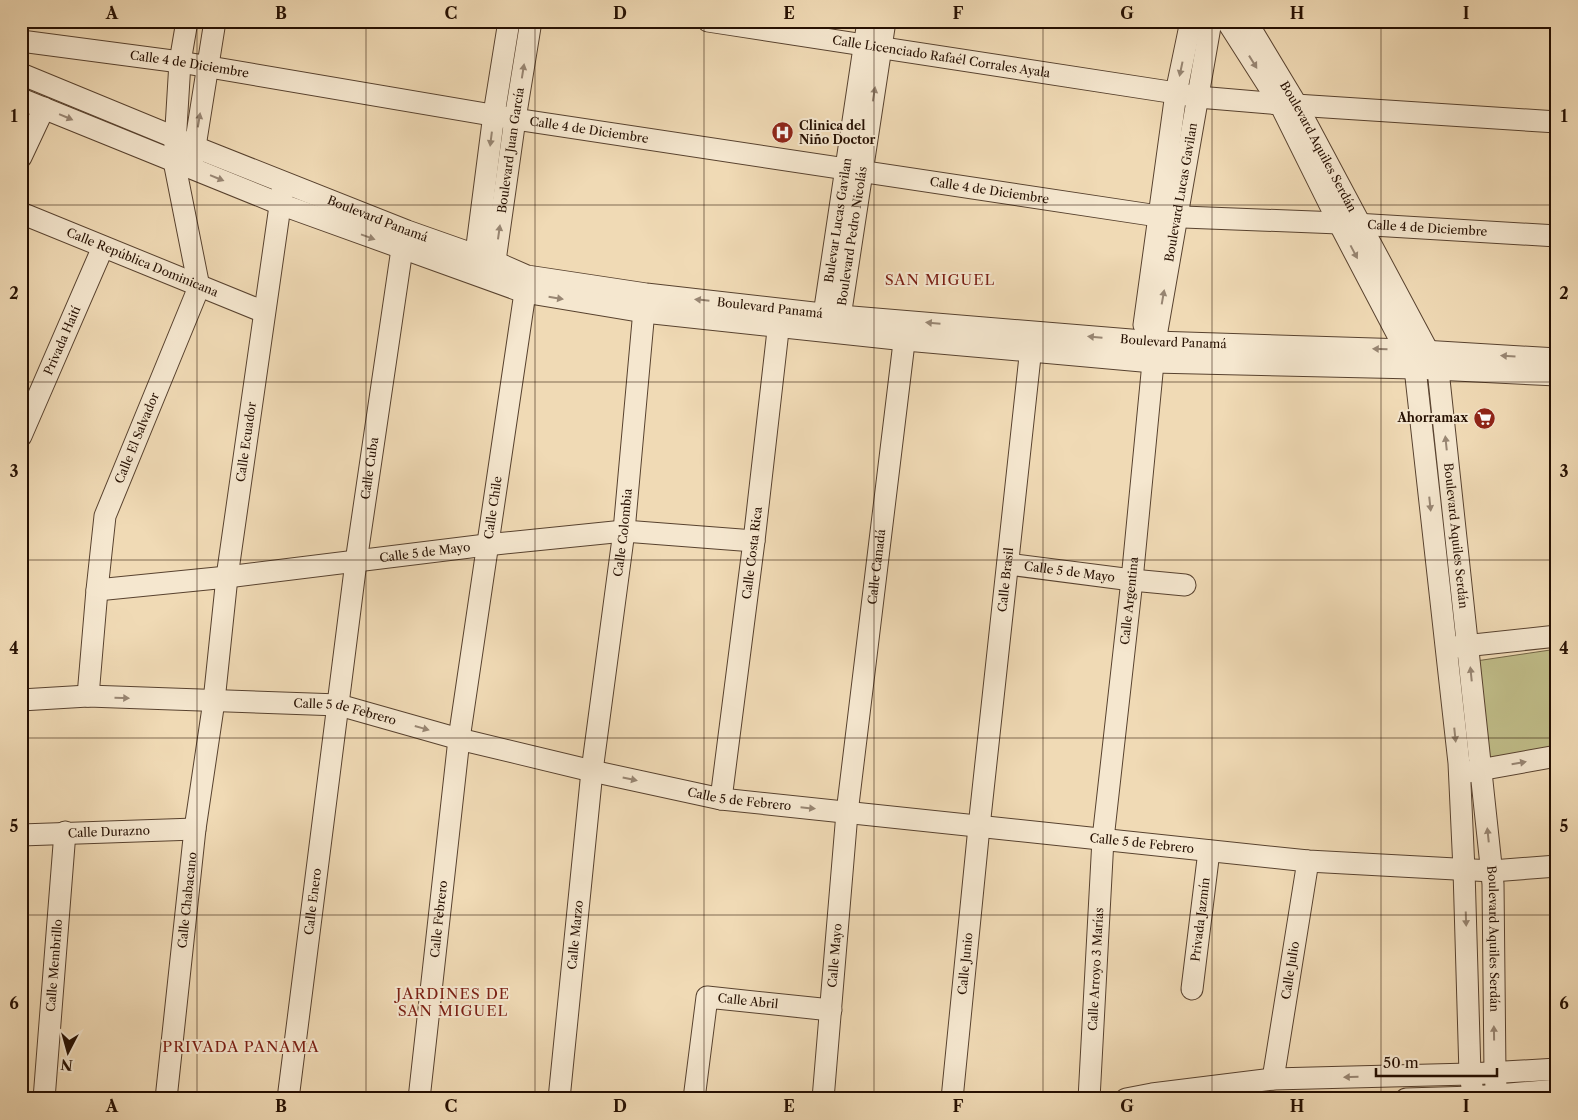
<svg xmlns="http://www.w3.org/2000/svg" width="1578" height="1120" font-family="'Libre Caslon Text',serif">
	<style>
		.green { fill: #c0bd89; stroke: #736646 }
		.lines { fill: none; stroke-linecap: round; stroke-linejoin: round }
		.minor-casing { stroke: #58422f; stroke-width: 23 }
		.minor { stroke: #f5e7cf; stroke-width: 21 }
		.oneway { fill: #988673 }
		.grid { fill: none; stroke: #261002; stroke-width: 1; stroke-opacity: 0.55 }
		.labels { text-anchor: middle; stroke-width: 4; stroke-linejoin: round; paint-order: stroke }
		.street-label { font-size: 12px; fill: #261002; stroke: #f5e7cf }
		.poi-label { font-size: 12px; font-weight: bold; fill: #261002; stroke: #f5e7cf; text-anchor: start }
		.quarter-label { font-size: 15px; letter-spacing: 1px; fill: #7a1f14; stroke: #f5e7cf }
		.neatline { fill: none; stroke: #261002; stroke-width: 2 }
		.grid-label { font-size: 16px; text-anchor: middle; font-weight: bold; fill: #261002 }
	</style>
	<rect width="100%" height="100%" fill="#f0dab5"/>
	<filter id="stains"><feTurbulence type="fractalNoise" baseFrequency=".004" numOctaves="4"/><feColorMatrix values="0 0 0 0 .2 0 0 0 0 .09 0 0 0 0 .02 0 0 0 .5 -.17"/></filter>
	<radialGradient id="worn" r=".72"><stop offset=".6" stop-color="#630" stop-opacity="0"/><stop offset="1" stop-color="#630" stop-opacity=".3"/></radialGradient>
	<path class="green" d="M1557 649V751L1487 763 1476 661Z"/>
	<g class="lines">
		<defs>
			<g id="minor">
				<path id="s1" d="M708 21 1176 93 1198 97 1280 104 1557 122"/>
				<path d="M1227 21 1280 104 1339 223 1415 368 1459 763 1464 870 1470 1074 1474 1099"/>
				<path id="s2" d="M1246 21 1296 104 1438 370 1493 884 1495 1073 1497 1099"/>
				<path id="s3" d="M21 41 180 62 515 119 1158 216 1339 223 1557 236"/>
				<path id="s4" d="M21 74 174 137 195 147 407 231 495 262 527 276 646 294 840 316 1155 342 1406 350 1557 359"/>
				<path d="M21 99 280 204 524 292 644 312 906 340 1153 362 1415 368 1557 375"/>
				<path d="M21 157 44 108"/>
				<path d="M193 159 215 21"/>
				<path id="s5" d="M21 213 264 312"/>
				<path d="M474 269 494 114 509 21"/>
				<path id="s6" d="M493 275 515 119 531 21"/>
				<path d="M1144 325 1176 93 1191 21"/>
				<path id="s7" d="M822 328 868 21"/>
				<path id="s8" d="M838 330 885 21"/>
				<path id="s9" d="M21 436 103 247"/>
				<path id="s10" d="M1008 564 1132 580 1185 585"/>
				<path id="s11" d="M97 590 227 577 486 545 624 531 754 541"/>
				<path d="M1455 647 1557 636"/>
				<path id="s12" d="M88 696 97 590 105 516 199 287 174 161 180 62 187 21"/>
				<path id="s13" d="M21 700 88 696 339 705 459 739 592 771 721 799 1308 861 1492 871 1557 866"/>
				<path d="M1468 772 1557 756"/>
				<path id="s14" d="M721 799 754 541 780 313"/>
				<path id="s15" d="M21 835 195 829"/>
				<path id="s16" d="M1192 989 1209 851"/>
				<path id="s17" d="M1273 1079 1308 861"/>
				<path id="s18" d="M44 1099 65 832"/>
				<path id="s19" d="M166 1099 195 829 214 701 227 577 282 192"/>
				<path id="s20" d="M288 1099 356 562 402 249 406 237"/>
				<path id="s21" d="M419 1099 459 739 527 279"/>
				<path id="s22" d="M559 1099 592 771 624 531 645 299"/>
				<path id="s23" d="M694 1099 707 997 831 1010"/>
				<path id="s24" d="M823 1099 847 813 906 326"/>
				<path id="s25" d="M952 1099 979 827 1032 338"/>
				<path id="s26" d="M1089 1099 1103 839 1132 580 1155 342 1211 21"/>
				<path d="M1126 1099 1152 1094 1273 1079 1470 1074 1557 1069"/>
				<path d="M1406 1099 1474 1097 1557 1090"/>
			</g>
		</defs>
		<use href="#minor" class="minor-casing"/>
		<use href="#minor" class="minor"/>
	</g>
	<defs><path id="oneway-solid" d="M-6-.8H1V-3.2L6.5 0L1 3.2V.8H-6Z" transform="scale(1.25)"/></defs>
	<g class="oneway">
		<use href="#oneway-solid" transform="translate(1253 62) rotate(58)"/>
		<use href="#oneway-solid" transform="translate(1181 69) rotate(102)"/>
		<use href="#oneway-solid" transform="translate(523 71) rotate(-81)"/>
		<use href="#oneway-solid" transform="translate(874 94) rotate(-81)"/>
		<use href="#oneway-solid" transform="translate(66 117) rotate(23)"/>
		<use href="#oneway-solid" transform="translate(199 120) rotate(-81)"/>
		<use href="#oneway-solid" transform="translate(491 139) rotate(97)"/>
		<use href="#oneway-solid" transform="translate(217 178) rotate(22)"/>
		<use href="#oneway-solid" transform="translate(499 232) rotate(-82)"/>
		<use href="#oneway-solid" transform="translate(368 237) rotate(20)"/>
		<use href="#oneway-solid" transform="translate(1354 252) rotate(62)"/>
		<use href="#oneway-solid" transform="translate(1163 297) rotate(-80)"/>
		<use href="#oneway-solid" transform="translate(556 298) rotate(9)"/>
		<use href="#oneway-solid" transform="translate(702 300) rotate(-174)"/>
		<use href="#oneway-solid" transform="translate(933 323) rotate(-175)"/>
		<use href="#oneway-solid" transform="translate(1095 337) rotate(-175)"/>
		<use href="#oneway-solid" transform="translate(1380 349) rotate(-178)"/>
		<use href="#oneway-solid" transform="translate(1508 356) rotate(-177)"/>
		<use href="#oneway-solid" transform="translate(1446 443) rotate(-96)"/>
		<use href="#oneway-solid" transform="translate(1430 504) rotate(84)"/>
		<use href="#oneway-solid" transform="translate(1471 674) rotate(-96)"/>
		<use href="#oneway-solid" transform="translate(122 698) rotate(2)"/>
		<use href="#oneway-solid" transform="translate(422 728) rotate(16)"/>
		<use href="#oneway-solid" transform="translate(1455 735) rotate(84)"/>
		<use href="#oneway-solid" transform="translate(1519 763) rotate(-10)"/>
		<use href="#oneway-solid" transform="translate(630 779) rotate(12)"/>
		<use href="#oneway-solid" transform="translate(808 808) rotate(6)"/>
		<use href="#oneway-solid" transform="translate(1488 835) rotate(-96)"/>
		<use href="#oneway-solid" transform="translate(1466 919) rotate(88)"/>
		<use href="#oneway-solid" transform="translate(1494 1033) rotate(-91)"/>
		<use href="#oneway-solid" transform="translate(1351 1077) rotate(179)"/>
	</g>
	<path class="grid" d="M197 21V1099M366 21V1099M535 21V1099M704 21V1099M874 21V1099M1043 21V1099M1212 21V1099M1381 21V1099M21 205H1557M21 382H1557M21 560H1557M21 738H1557M21 915H1557"/>
	<defs>
		<symbol id="hospital-disc" viewBox="-11 -11 22 22"><circle r="9.5" fill="#8f2418" stroke="#f5e7cf"/><path d="M-5-5h3v3.5h4V-5h3V5h-3V1.5h-4V5h-3Z" fill="#fff"/></symbol>
		<symbol id="supermarket-disc" viewBox="-11 -11 22 22"><circle r="9.5" fill="#8f2418" stroke="#f5e7cf"/><path d="M-6-5.5h2.5l.6 2H6L4.5 2H-2.5L-4.4-4H-6ZM-1.5 3.2a1.3 1.3 0 1 0 .1 0ZM3 3.2a1.3 1.3 0 1 0 .1 0Z" fill="#fff"/></symbol>
	</defs>
	<g fill-rule="evenodd">
		<use href="#hospital-disc" x="770" y="120" width="25" height="25"/>
		<use href="#supermarket-disc" x="1472" y="406" width="25" height="25"/>
	</g>
	<g class="labels">
		<g class="street-label">
			<text dy="4" stroke="none"><textPath href="#s1" startOffset="236">Calle Licenciado Rafaél Corrales Ayala</textPath></text>
			<text dy="4" stroke="none"><textPath href="#s3" startOffset="170">Calle 4 de Diciembre</textPath></text>
			<text dy="4" stroke="none"><textPath href="#s3" startOffset="575">Calle 4 de Diciembre</textPath></text>
			<text dy="4" stroke="none"><textPath href="#s2" startOffset="145">Boulevard Aquiles Serdán</textPath></text>
			<text dy="4" stroke="none"><textPath href="#s6" startOffset="126">Boulevard Juan García</textPath></text>
			<text dy="4" stroke="none"><textPath href="#s3" startOffset="980">Calle 4 de Diciembre</textPath></text>
			<text dy="4" stroke="none"><textPath href="#s26" startOffset="912">Boulevard Lucas Gavilan</textPath></text>
			<text dy="4" stroke="none"><textPath href="#s4" startOffset="385">Boulevard Panamá</textPath></text>
			<text dy="4" stroke="none"><textPath href="#s7" startOffset="109">Bulevar Lucas Gavilan</textPath></text>
			<text dy="4" stroke="none"><textPath href="#s3" startOffset="1420">Calle 4 de Diciembre</textPath></text>
			<text dy="4" stroke="none"><textPath href="#s8" startOffset="95">Boulevard Pedro Nicolás</textPath></text>
			<text dy="4" stroke="none"><textPath href="#s5" startOffset="131">Calle República Dominicana</textPath></text>
			<text dy="4" stroke="none"><textPath href="#s4" startOffset="790">Boulevard Panamá</textPath></text>
			<text dy="4" stroke="none"><textPath href="#s9" startOffset="104">Privada Haití</textPath></text>
			<text dy="4" stroke="none"><textPath href="#s4" startOffset="1195">Boulevard Panamá</textPath></text>
			<text dy="4" stroke="none"><textPath href="#s12" startOffset="265">Calle El Salvador</textPath></text>
			<text dy="4" stroke="none"><textPath href="#s19" startOffset="662">Calle Ecuador</textPath></text>
			<text dy="4" stroke="none"><textPath href="#s20" startOffset="636">Calle Cuba</textPath></text>
			<text dy="4" stroke="none"><textPath href="#s21" startOffset="596">Calle Chile</textPath></text>
			<text dy="4" stroke="none"><textPath href="#s22" startOffset="570">Calle Colombia</textPath></text>
			<text dy="4" stroke="none"><textPath href="#s2" startOffset="565">Boulevard Aquiles Serdán</textPath></text>
			<text dy="4" stroke="none"><textPath href="#s11" startOffset="330">Calle 5 de Mayo</textPath></text>
			<text dy="4" stroke="none"><textPath href="#s14" startOffset="248">Calle Costa Rica</textPath></text>
			<text dy="4" stroke="none"><textPath href="#s24" startOffset="535">Calle Canadá</textPath></text>
			<text dy="4" stroke="none"><textPath href="#s10" startOffset="62">Calle 5 de Mayo</textPath></text>
			<text dy="4" stroke="none"><textPath href="#s25" startOffset="522">Calle Brasil</textPath></text>
			<text dy="4" stroke="none"><textPath href="#s26" startOffset="500">Calle Argentina</textPath></text>
			<text dy="4" stroke="none"><textPath href="#s13" startOffset="325">Calle 5 de Febrero</textPath></text>
			<text dy="4" stroke="none"><textPath href="#s13" startOffset="730">Calle 5 de Febrero</textPath></text>
			<text dy="4" stroke="none"><textPath href="#s15" startOffset="88">Calle Durazno</textPath></text>
			<text dy="4" stroke="none"><textPath href="#s13" startOffset="1135">Calle 5 de Febrero</textPath></text>
			<text dy="4" stroke="none"><textPath href="#s19" startOffset="200">Calle Chabacano</textPath></text>
			<text dy="4" stroke="none"><textPath href="#s20" startOffset="199">Calle Enero</textPath></text>
			<text dy="4" stroke="none"><textPath href="#s21" startOffset="181">Calle Febrero</textPath></text>
			<text dy="4" stroke="none"><textPath href="#s16" startOffset="70">Privada Jazmín</textPath></text>
			<text dy="4" stroke="none"><textPath href="#s22" startOffset="165">Calle Marzo</textPath></text>
			<text dy="4" stroke="none"><textPath href="#s2" startOffset="970">Boulevard Aquiles Serdán</textPath></text>
			<text dy="4" stroke="none"><textPath href="#s24" startOffset="144">Calle Mayo</textPath></text>
			<text dy="4" stroke="none"><textPath href="#s25" startOffset="136">Calle Junio</textPath></text>
			<text dy="4" stroke="none"><textPath href="#s18" startOffset="134">Calle Membrillo</textPath></text>
			<text dy="4" stroke="none"><textPath href="#s26" startOffset="130">Calle Arroyo 3 Marías</textPath></text>
			<text dy="4" stroke="none"><textPath href="#s17" startOffset="110">Calle Julio</textPath></text>
			<text dy="4" stroke="none"><textPath href="#s23" startOffset="144">Calle Abril</textPath></text>
		</g>
		<g class="poi-label">
			<text x="799" y="130">Clinica del<tspan x="799" dy="14">Niño Doctor</tspan></text>
			<text x="1468" y="422" text-anchor="end">Ahorramax</text>
		</g>
		<g class="quarter-label">
			<text x="940" y="285">SAN MIGUEL</text>
			<text x="453" y="999">JARDINES DE<tspan x="453" dy="17">SAN MIGUEL</tspan></text>
			<text x="241" y="1052">PRIVADA PANAMA</text>
		</g>
	</g>
	<rect width="1578" height="1120" fill="none" stroke="#f0dab5" stroke-width="55"/>
	<g transform="translate(68 1052) rotate(186)" stroke="#f5e7cf" stroke-width="4" paint-order="stroke">
	<path d="M0-4L9 19L0 12L-9 19Z" fill="#261002"/>
	<text y="-8" font-size="14" font-weight="bold" text-anchor="middle" fill="#261002">N</text>
	</g>
	<path d="M1376 1068v8h121v-8" fill="none" stroke="#261002" stroke-width="2.5"/>
	<text x="1383" y="1068" font-size="15" fill="#261002" stroke="#f5e7cf" stroke-width="4" paint-order="stroke">50 m</text>
	<rect x="28" y="28" width="1522" height="1064" class="neatline"/>
	<g class="grid-label">
		<text x="112" y="19">A</text>
		<text x="281" y="19">B</text>
		<text x="451" y="19">C</text>
		<text x="620" y="19">D</text>
		<text x="789" y="19">E</text>
		<text x="958" y="19">F</text>
		<text x="1127" y="19">G</text>
		<text x="1297" y="19">H</text>
		<text x="1466" y="19">I</text>
		<text x="14" y="122">1</text>
		<text x="1564" y="122">1</text>
		<text x="14" y="299">2</text>
		<text x="1564" y="299">2</text>
		<text x="14" y="477">3</text>
		<text x="1564" y="477">3</text>
		<text x="14" y="654">4</text>
		<text x="1564" y="654">4</text>
		<text x="14" y="832">5</text>
		<text x="1564" y="832">5</text>
		<text x="14" y="1009">6</text>
		<text x="1564" y="1009">6</text>
		<text x="112" y="1112">A</text>
		<text x="281" y="1112">B</text>
		<text x="451" y="1112">C</text>
		<text x="620" y="1112">D</text>
		<text x="789" y="1112">E</text>
		<text x="958" y="1112">F</text>
		<text x="1127" y="1112">G</text>
		<text x="1297" y="1112">H</text>
		<text x="1466" y="1112">I</text>
	</g>
	<rect width="100%" height="100%" filter="url(#stains)"/>
	<rect width="100%" height="100%" fill="url(#worn)"/>
</svg>
